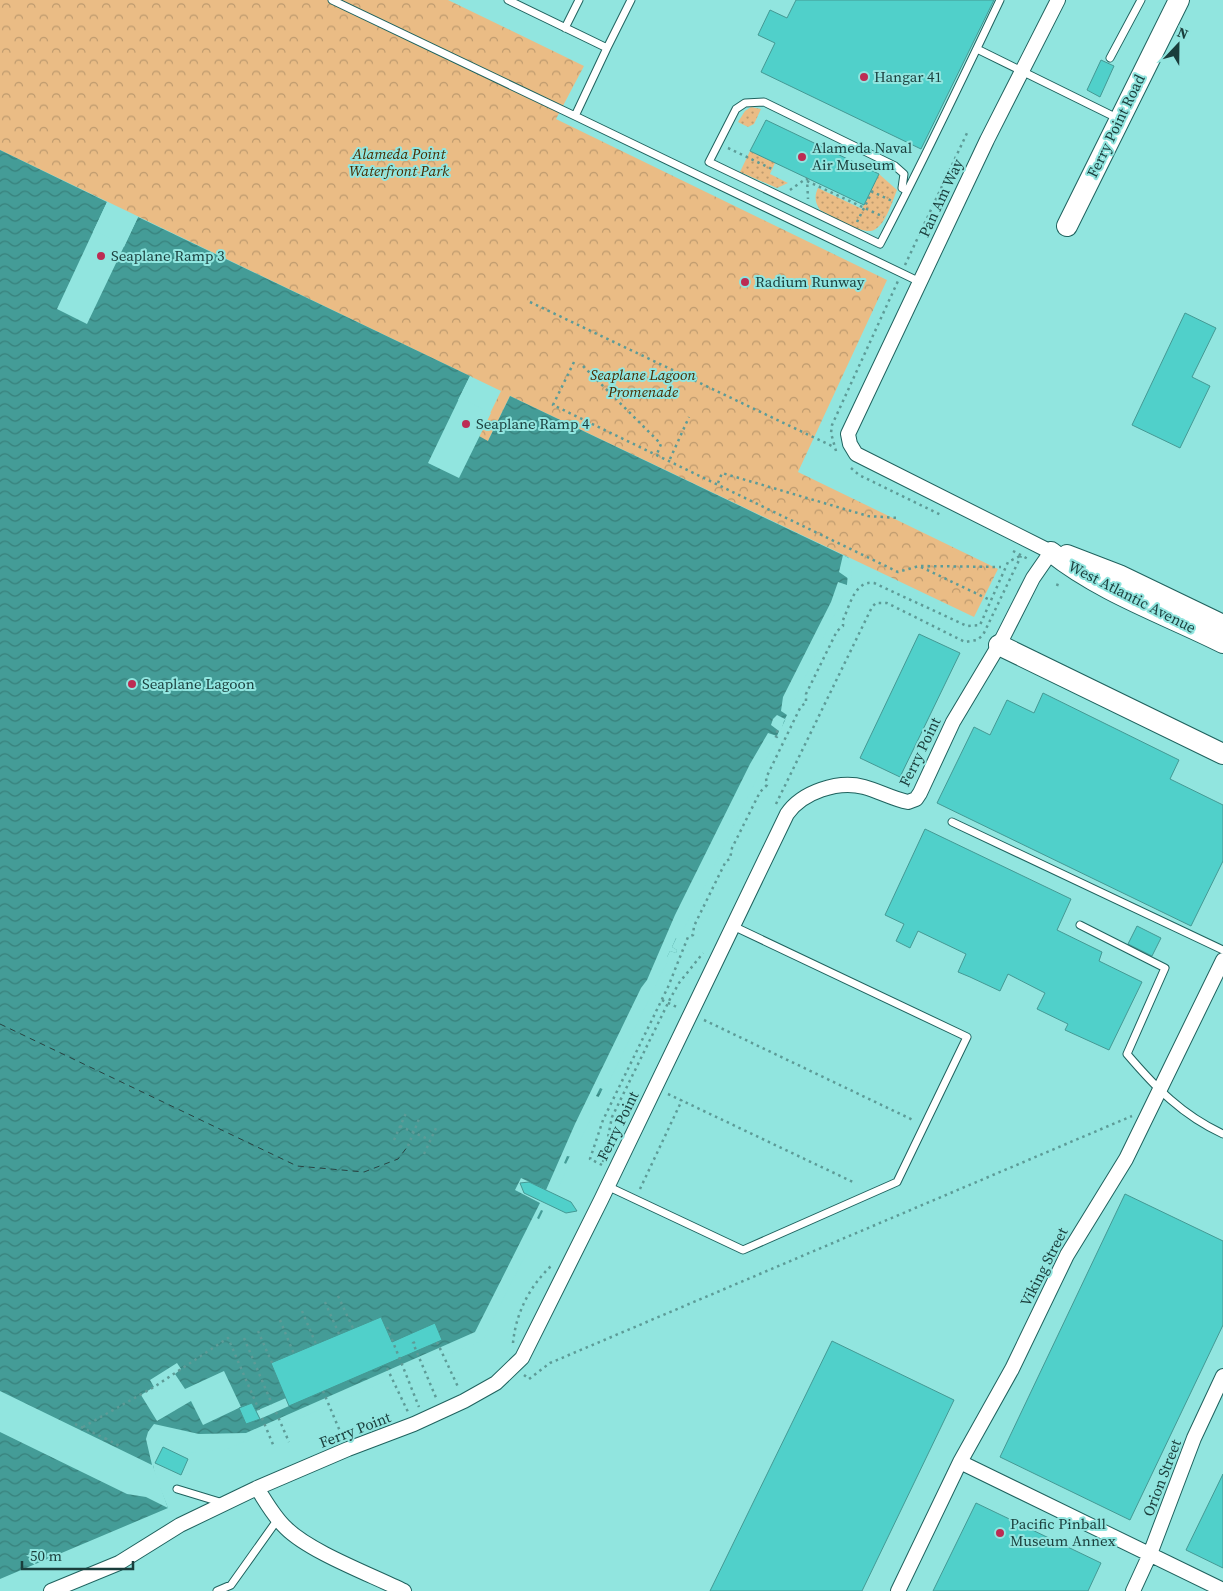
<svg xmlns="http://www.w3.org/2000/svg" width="1223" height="1591" font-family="'Source Serif 4',serif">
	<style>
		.grass { fill: url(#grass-dots) }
		.forest { fill: url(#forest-crowns) }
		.water { fill: url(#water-waves) }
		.pier { fill: #91e5df }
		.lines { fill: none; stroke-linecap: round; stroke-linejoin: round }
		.ferry { stroke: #284342; stroke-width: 1; stroke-dasharray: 6 5; stroke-linecap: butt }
		.building { fill: #50d0ca; stroke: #449994 }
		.lane-casing { stroke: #1f625e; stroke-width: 9 }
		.street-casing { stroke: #1f625e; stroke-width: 16 }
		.secondary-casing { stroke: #1f625e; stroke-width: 22 }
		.path { stroke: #5d9b97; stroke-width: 2.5; stroke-dasharray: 2.5 4; stroke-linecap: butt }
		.lane { stroke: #fff; stroke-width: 7 }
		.street { stroke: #fff; stroke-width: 14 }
		.secondary { stroke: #fff; stroke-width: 20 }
		.poi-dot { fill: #bc2c53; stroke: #91e5df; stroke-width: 2 }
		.labels { text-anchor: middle; stroke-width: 4; stroke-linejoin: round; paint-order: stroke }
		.poi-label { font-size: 15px; fill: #1a3e3c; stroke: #91e5df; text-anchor: start }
		.street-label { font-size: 15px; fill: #1a3e3c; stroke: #91e5df }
		.park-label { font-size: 15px; font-style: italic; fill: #492c02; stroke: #91e5df }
	</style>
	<defs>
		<pattern id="grass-dots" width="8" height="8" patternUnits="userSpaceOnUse" patternTransform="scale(1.25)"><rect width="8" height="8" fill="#eabc85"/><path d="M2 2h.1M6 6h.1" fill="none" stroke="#bd9a6e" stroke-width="1.8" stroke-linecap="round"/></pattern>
		<pattern id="forest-crowns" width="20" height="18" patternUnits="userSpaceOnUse" patternTransform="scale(1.25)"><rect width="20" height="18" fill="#eabc85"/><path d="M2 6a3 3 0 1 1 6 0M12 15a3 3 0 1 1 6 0" fill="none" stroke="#bd9a6e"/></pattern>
		<pattern id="water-waves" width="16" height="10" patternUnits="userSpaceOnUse" patternTransform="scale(1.25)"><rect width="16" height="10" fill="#449c97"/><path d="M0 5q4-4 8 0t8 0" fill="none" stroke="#38817c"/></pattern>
	</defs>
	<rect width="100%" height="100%" fill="#91e5df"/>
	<path class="grass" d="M751 107 761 109 754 124 748 127 738 122 745 111Z
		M750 151 775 163 770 174 788 183 777 188 740 172Z
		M879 174 897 190C892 202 886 224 874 230 864 236 830 215 820 210 815 203 814 196 818 188L862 209Z"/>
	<path class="forest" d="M0 0H448L584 66 556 119 887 280 798 472 998 569 974 617 510 396 483 451 474 446 501 391 0 150Z"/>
	<path class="water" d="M0 150 107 202 93 232 124 247 138 217 470 376 458 400 489 415 479 436 488 441 510 396 849 558 847 585 786 713 788 714 777 737 775 736 672 947 677 950 676 953 670 951 667 957 481 1338 226 1447 159 1437C142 1455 161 1488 168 1508L0 1579Z"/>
	<path class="pier" d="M107 202 109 203 96 231 122 244 136 216 138 217 87 324 57 309Z
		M470 376 472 377 462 399 491 413 459 478 428 463Z
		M843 555 852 560 851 579 789 712 790 715 784 721 779 738 776 739 679 939 676 938 672 947 677 950 676 953 670 951 667 957 669 958 605 1090 600 1088 596 1096 601 1098 572 1157 567 1156 564 1163 569 1165 546 1212 541 1210 537 1218 542 1221 483 1340 227 1449 193 1453 173 1449 159 1440 156 1443 159 1452 153 1466 168 1508 146 1497 127 1494 0 1432V1391L152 1465 146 1439 148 1432 154 1424 199 1434 246 1433 475 1332 540 1203 515 1190 521 1178 546 1190 575 1124 641 988 647 980 675 915 750 764 768 733 777 736 779 731 771 725 773 719 777 715 785 719 787 715 781 711 783 697 831 602 838 582 847 585 849 579 839 572Z
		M177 1363 181 1369 175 1374 185 1389 224 1371 241 1407 203 1425 191 1401 157 1421 141 1395 154 1387 150 1380Z
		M286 1398 289 1406 260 1419 256 1411Z"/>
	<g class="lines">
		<path class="ferry" d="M0 1024 297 1166 364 1172 398 1159 408 1146"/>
	</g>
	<path class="building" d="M796 0H994L921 149 761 72 775 43 758 35 770 10 787 18Z
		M1101 60 1114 66 1100 97 1087 90Z
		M766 120 879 174 864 205 750 151Z
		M1185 313 1216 328 1192 377 1210 386 1180 448 1132 425Z
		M919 634 960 653 900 777 860 758Z
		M1043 693 1179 760 1170 779 1223 805V861L1191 926 937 803 974 727 990 735 1007 700 1034 713Z
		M925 829 1071 899 1057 930 1102 952 1099 961 1142 982 1109 1050 1065 1030 1068 1024 1037 1009 1045 993 1008 974 1000 991 970 977 958 972 966 954 918 931 910 948 896 941 904 924 885 915Z
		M1137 926 1161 938 1152 956 1128 944Z
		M529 1182 571 1202 577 1211 566 1213 524 1193 520 1183Z
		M1125 1194 1223 1241V1325L1130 1520 1000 1457Z
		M381 1317 392 1342 435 1323 442 1340 289 1406 271 1363Z
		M832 1341 954 1400 862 1591H710Z
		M252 1403 260 1419 246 1424 239 1408Z
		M163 1447 188 1459 181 1475 155 1463Z
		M1223 1474V1568L1186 1550Z
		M976 1503 1101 1563 1088 1591H933Z"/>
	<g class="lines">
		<defs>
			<path id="lane" d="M332 0 575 116
				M508 0 607 48 631 0
				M565 28 579 0
				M607 48 575 116 920 282
				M977 49 1119 119
				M1110 58 1141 0
				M907 191 902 188 904 174 895 166 764 102 745 103 736 109 709 162 880 244C922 164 961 82 1000 0
				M952 822 1223 950
				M1080 925 1165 968 1127 1054C1156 1088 1182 1115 1223 1134
				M607 1186 743 1250 897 1182 967 1037 733 926
				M177 1489 223 1503
				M217 1591 231 1585 278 1519"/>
			<path id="street" d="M960 1462 1223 1590
				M257 1488C266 1502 274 1517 286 1528 310 1552 372 1575 404 1591
				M51 1591 119 1563 180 1525 257 1488 348 1449 414 1424 464 1401 496 1383 522 1358 601 1200 787 814C802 792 838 780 864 787 879 791 893 799 908 802L916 799 920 793 953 722 999 645 1033 578 1051 552 856 454 850 444 848 434 987 140 1058 0
				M898 1591 960 1462 1012 1369 1067 1255 1126 1159 1223 960
				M1133 1591 1150 1554 1194 1438 1223 1376"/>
			<path id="secondary" d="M1067 226 1179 0
				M1051 552C1101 592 1165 614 1223 643
				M1067 555 1119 575 1223 625
				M999 645 1223 754"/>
		</defs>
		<use href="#lane" class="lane-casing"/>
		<use href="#street" class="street-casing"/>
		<use href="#secondary" class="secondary-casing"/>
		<path class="path" d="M728 148 772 169
			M807 178 808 199
			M807 181 884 217
			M790 190 807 178
			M871 191 892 201
			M857 222 872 192
			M905 265 968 131
			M530 302 834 447
			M574 362 553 405 898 572 919 566 1001 567
			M583 366 661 444 657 454
			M836 451 831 433 832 425 898 281
			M670 459 689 417
			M851 468 859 475 941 515
			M718 483 722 473 868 516 899 518
			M1013 551 1030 560
			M921 567 990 600
			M1057 586 1059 580
			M775 736 777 737V730
			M776 804 872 607 876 603H887L965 642 977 640 983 635 1021 556
			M662 1000 679 1008
			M704 1020 915 1121
			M668 1094 853 1182
			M400 1126 430 1140
			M394 1140 406 1113
			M408 1146 419 1119
			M424 1154 436 1128
			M603 1162 612 1117 670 999 679 983 703 953
			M602 1165 590 1159 603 1120 668 987 688 937 693 935 694 926 726 861 730 859 732 848 760 792 767 785 766 778 801 706 806 703V694L837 631 843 626V620C850 605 855 580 874 583L967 626 980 625 1008 562 1020 556
			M640 1189 682 1100
			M338 1296 353 1328
			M325 1302 339 1334
			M302 1311 316 1344
			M280 1320 294 1354
			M387 1327 419 1407
			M258 1331 272 1363
			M244 1338 272 1404
			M415 1342 413 1343 437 1400
			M437 1342 459 1389
			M513 1343C516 1312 530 1286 552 1265
			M387 1368 408 1412
			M524 1375 529 1379 550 1363 1132 1116
			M323 1391 342 1436
			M276 1412 289 1442
			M262 1418 274 1447
			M75 1424 106 1439
			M83 1427 154 1387 228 1338 259 1410
			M105 1438 119 1446 117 1448"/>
		<use href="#lane" class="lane"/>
		<use href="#street" class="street"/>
		<use href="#secondary" class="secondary"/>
	</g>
	<g class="poi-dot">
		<circle cx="864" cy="77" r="5"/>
		<circle cx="802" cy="157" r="5"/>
		<circle cx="101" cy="256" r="5"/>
		<circle cx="745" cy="282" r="5"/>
		<circle cx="466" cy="424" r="5"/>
		<circle cx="132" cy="684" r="5"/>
		<circle cx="1000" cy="1533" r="5"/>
	</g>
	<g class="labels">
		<g class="poi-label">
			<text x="874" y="82">Hangar 41</text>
			<text x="812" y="153">Alameda Naval<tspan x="812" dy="17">Air Museum</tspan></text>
			<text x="111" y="261">Seaplane Ramp 3</text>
			<text x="755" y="287">Radium Runway</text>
			<text x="476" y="429">Seaplane Ramp 4</text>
			<text x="142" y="689">Seaplane Lagoon</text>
			<text x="1010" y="1529">Pacific Pinball<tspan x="1010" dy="17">Museum Annex</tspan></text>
		</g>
		<g class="street-label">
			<text transform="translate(1116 126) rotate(-64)" y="5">Ferry Point Road</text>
			<text transform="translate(941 198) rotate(-65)" y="5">Pan Am Way</text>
			<text transform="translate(1132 597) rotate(27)" y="5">West Atlantic Avenue</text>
			<text transform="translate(920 752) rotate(-64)" y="5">Ferry Point</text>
			<text transform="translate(618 1126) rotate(-64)" y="5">Ferry Point</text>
			<text transform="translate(1044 1267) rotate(-63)" y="5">Viking Street</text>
			<text transform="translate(355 1430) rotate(-21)" y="5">Ferry Point</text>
			<text transform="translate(1162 1478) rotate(-69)" y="5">Orion Street</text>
		</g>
		<g class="park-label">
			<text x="399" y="159">Alameda Point<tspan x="399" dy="17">Waterfront Park</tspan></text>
			<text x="643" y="380">Seaplane Lagoon<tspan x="643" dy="17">Promenade</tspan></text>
		</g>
	</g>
	<g transform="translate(1178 45) rotate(22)" stroke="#91e5df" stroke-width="4" paint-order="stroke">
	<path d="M0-4L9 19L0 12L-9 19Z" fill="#1a3e3c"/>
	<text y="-8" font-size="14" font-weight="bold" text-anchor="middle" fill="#1a3e3c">N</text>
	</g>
	<path d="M22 1561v8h111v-8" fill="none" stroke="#1a3e3c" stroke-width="2.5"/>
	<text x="30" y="1561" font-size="15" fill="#1a3e3c" stroke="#91e5df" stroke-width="4" paint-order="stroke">50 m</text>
</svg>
